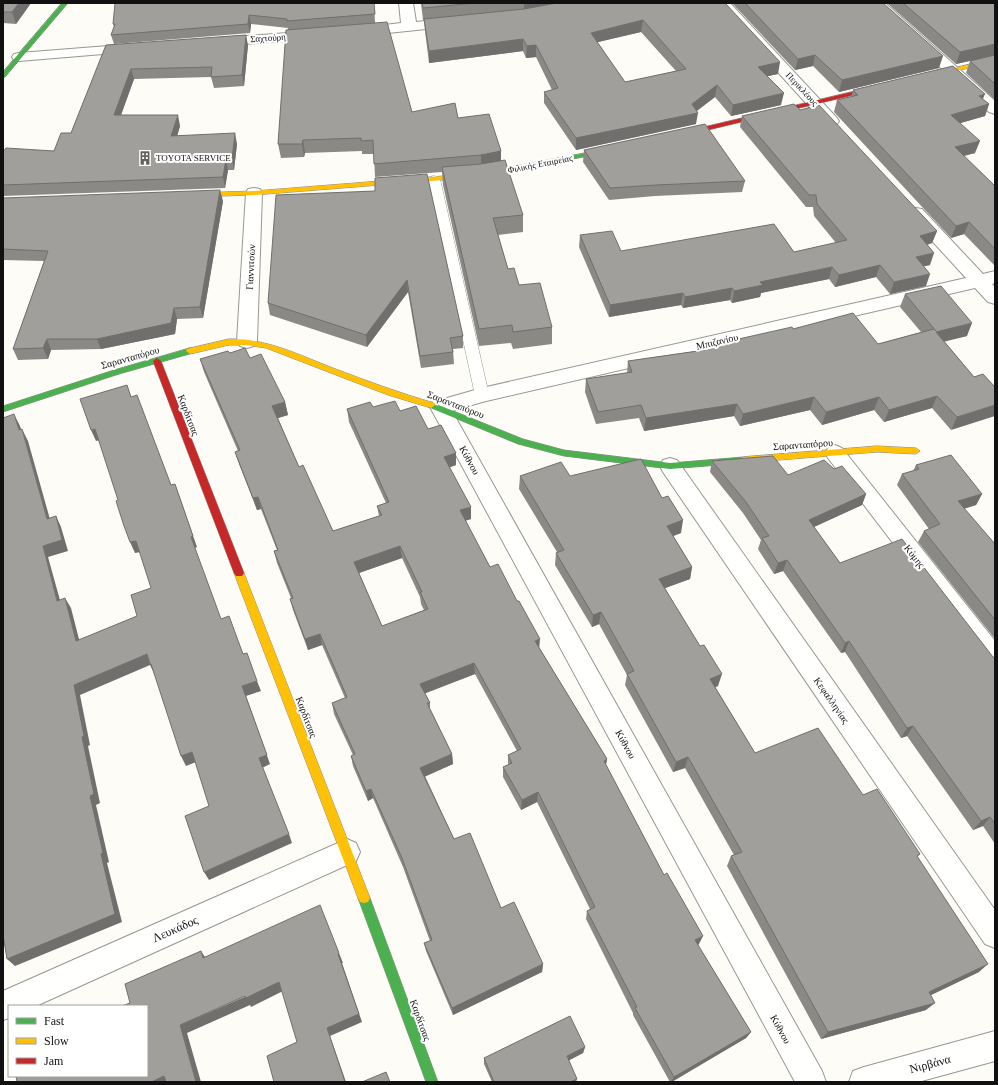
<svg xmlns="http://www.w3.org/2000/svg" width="998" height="1085" font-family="Georgia,serif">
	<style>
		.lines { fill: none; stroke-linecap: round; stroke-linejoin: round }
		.lane-casing { stroke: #979795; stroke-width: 1 }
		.street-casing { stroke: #979795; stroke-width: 2 }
		.fast-casing { stroke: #8e8d8b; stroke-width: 1 }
		.slow-casing { stroke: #8e8d8b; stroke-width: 1 }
		.jam-casing { stroke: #8e8d8b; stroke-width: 1 }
		.lane { fill: #fffffe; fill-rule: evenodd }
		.street { fill: #fffffe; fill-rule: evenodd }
		.fast { fill: #4caf50; fill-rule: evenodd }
		.slow { fill: #ffc107; fill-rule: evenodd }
		.jam { fill: #c62828; fill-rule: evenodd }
		.wall { fill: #8a8986; fill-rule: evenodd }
		.shaded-wall { fill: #716f6d }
		.building { fill: #a19f9c; stroke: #716f6d; fill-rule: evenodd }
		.labels { text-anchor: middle; stroke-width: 4; stroke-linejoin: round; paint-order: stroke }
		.far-street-label { font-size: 9px; fill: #111; stroke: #fff }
		.far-poi-label { font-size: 9px; fill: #111; stroke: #fff; text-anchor: start }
		.street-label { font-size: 10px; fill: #111; stroke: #fff }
		.near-street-label { font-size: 12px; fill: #111; stroke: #fff }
	</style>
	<rect width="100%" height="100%" fill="#fdfcf7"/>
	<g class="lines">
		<defs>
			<path id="lane" d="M434 176 438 177 440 179 489 395 487 398 482 400 477 398 475 395 428 179 430 177Z"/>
			<path id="street" d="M399 3H413L416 22 455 18 460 19 462 22 460 25 455 26 359 36 354 35 352 32 354 29 359 28 401 23Z
				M715 3H730L837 118 839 121 837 124 831 126 825 124Z
				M870 3H885L995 101V114L989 112Z
				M315 31 320 32 322 35 320 38 218 46 213 45 211 42 213 39 218 38Z
				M134 44 139 45 141 48 139 51 19 61 14 60 12 57 14 54 19 53Z
				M254 188 260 189 262 193 257 341 254 346 247 348 240 346 237 341 246 193 248 189Z
				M916 208 922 209 983 274 995 271V283L992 284 995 287V304L988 302 975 288 482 402 452 411 822 1071 826 1082H795L430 407 433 402 482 388 966 278 910 217 907 213 910 209Z
				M835 445 842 448 995 641V669L987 666 828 458 825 453 828 448Z
				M670 458 677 460 995 910V948L985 944 663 472 660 466 663 460Z
				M347 839 356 843 360 852 356 861 36 1006H9V1018L3 1020V991Z
				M995 1031V1061L918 1082H849L853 1071 864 1067Z"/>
			<path id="fast" d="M62 3H68L5 77 3 78V72Z
				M612 148 615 150 614 151 501 173 498 171 501 169Z
				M190 348 193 349 194 351 193 353 119 374 3 412V406L114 370Z
				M431 402 523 439 564 450 670 463 743 457 747 460 743 463 670 469 564 456 518 444 428 407 427 405Z
				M364 893 368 894 370 898 438 1082H426L358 898 360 894Z"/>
			<path id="slow" d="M995 58V62L926 78 923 76Z
				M501 169 504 171 503 172 481 177 254 195 192 197 189 195 192 193 254 191 481 173Z
				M229 339C266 338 299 355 333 368 367 381 400 393 434 403L435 405 431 408 388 395 266 348 246 345H229L190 354 186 351 187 349Z
				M877 446 916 448 920 451 916 454 877 452 743 463 739 460 743 457Z
				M239 569 242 570 244 573 370 898 368 902 364 903 360 902 358 898 234 573 236 570Z"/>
			<path id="jam" d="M881 85 884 87 883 88 679 137 676 135 679 133Z
				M157 358 161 361 244 573 242 576H236L234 573 153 361Z"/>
		</defs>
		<use href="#lane" class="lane-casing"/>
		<use href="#street" class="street-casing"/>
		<use href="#fast" class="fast-casing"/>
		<use href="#slow" class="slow-casing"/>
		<use href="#jam" class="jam-casing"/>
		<use href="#lane" class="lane"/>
		<use href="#street" class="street"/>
		<use href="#fast" class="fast"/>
		<use href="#slow" class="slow"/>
		<use href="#jam" class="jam"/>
	</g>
	<path class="wall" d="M3 3H31L16 24 3 23Z
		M374 3 375 22 412 112 458 118 501 151V160L523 215V232L498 235 508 269 519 285 552 327V344L513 349 511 343 479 346 443 185 442 172 375 177 374 154H362V151L305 153 304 157 281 158 278 144 288 28 251 24 250 33 114 44 111 35 114 27 113 24Z
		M421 3H725L778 74 767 76 781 105 731 116 715 97 696 111V124L576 150 544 103V92L552 90 536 57 526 58 523 51 429 63 425 31 424 20H423ZM641 32 676 71 625 82 597 42Z
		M732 3H883L939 68 839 92 813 66 795 70Z
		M887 3H995V100L966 73 970 61 993 56 956 64Z
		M106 45H248L244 86 214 88 211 77 134 79 121 115 180 126 177 136 237 144 234 170H228L225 188 3 196V152L54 151 71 133Z
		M853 90 983 99 989 104 985 116 960 123 975 153 964 156 995 186V266L964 234 951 238 834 112 837 100 851 97Z
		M800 110 937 231 932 243 927 245 930 265 924 266 926 286 890 294 876 277 835 287 829 279 761 293 760 297 732 303 730 300 683 308 681 305 609 317 579 247 580 235 621 251 794 252 836 243 814 216 813 207H806L740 127 742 116Z
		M584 150 745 181 742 192 655 196 609 200 583 162Z
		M375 191 463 336V348L453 349 454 364 421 368 408 292 367 347 270 315 268 303Z
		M3 198 223 201 203 318 177 319 175 334 101 349 51 350 48 359 18 360 13 349 44 261 3 260Z
		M905 294 967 336 944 341 974 377 983 374 951 430 932 408 884 422 874 410 822 425 810 410 740 426 734 416 644 431 639 418 596 424 585 392 586 379 627 373 628 361 703 350V347L793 329 878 344 921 332 900 307Z
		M230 353 250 358 285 402 288 415 278 418 299 467 333 531 379 516 377 506 386 503 349 422 347 409 373 407 400 411 428 429 456 453V465L450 467 471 519 465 521 490 567 607 759 606 765 699 944 698 945 751 1032 746 1038 672 1082H670L633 1015V1013L586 919 587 911 590 909 537 802 521 810 503 777V767L508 765V755L517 751 475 674 425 693 430 703V709L452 754 453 764 425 776 454 839 501 908 543 964 542 972 453 1015 426 951 424 943 430 941 403 867 373 798 368 801 353 766 351 756 353 755 334 714 332 703 345 698 322 645 308 650 293 610 290 599 291 598 277 563 274 551 277 550 261 509 257 510 239 464 235 452 238 451 204 372 200 359ZM402 558 420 597 421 604 424 610 382 626 359 573Z
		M712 461 788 475 834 469 866 494 862 505 814 527 840 563 995 658V844L983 826 973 830 907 736 901 738 845 652 841 653 783 571 774 574 758 549 761 540 743 513 710 472Z
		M916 465 982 494 976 505 964 509 995 544V639L918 542 924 531 929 529 897 485 902 474 913 471Z
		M520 476H570L681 533 673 536 692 567 690 579 665 588 718 686 715 687 755 753 863 795 920 854 917 857 979 972 930 995 926 1010 821 1039 727 866 731 856 734 855 685 768 673 772 625 685 627 675 599 624 592 627 555 565 556 553 557 552 519 489Z
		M585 1047 583 1053 569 1060 576 1082H492L484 1064V1058Z"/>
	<path class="shaded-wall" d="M19 3H31L16 24 12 12Z
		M524 3H557L524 10Z
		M249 15 251 24 250 33 248 24Z
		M643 20 641 32 590 44 591 33Z
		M246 35 248 45 244 86 242 75Z
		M523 39V51L429 63V51Z
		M995 44V55L956 64 960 52Z
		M536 45V57L526 58 527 46Z
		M815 55 813 66 795 70 798 59Z
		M943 56 939 68 839 92 842 80Z
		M780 62 778 74 755 79 758 67Z
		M131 69 134 79 117 126 114 115Z
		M717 85 715 97 693 114 698 113 696 124 576 150V138L692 104Z
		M784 93 781 105 731 116 733 105Z
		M985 94 980 106 979 96Z
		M989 104 985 116 947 127 951 115Z
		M178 115 180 126 174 147 171 136Z
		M235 133 237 144 234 170 232 159Z
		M303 140 305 153 304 157 302 144Z
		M980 141 975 153 950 159 955 147Z
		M501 151V165L481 169V155Z
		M226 159 228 170 225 188 223 177Z
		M220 190 223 201 203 318 200 307Z
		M969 222 964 234 951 238 956 226Z
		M937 231 932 243 916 248 920 236Z
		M934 253 930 265 912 269 916 257Z
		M880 265 876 277 835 287 839 275Z
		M832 267 829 279 761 293 760 297 732 303 734 291 760 282Z
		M930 274 926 286 890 294 894 282Z
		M407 280 408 292 367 347 366 335Z
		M732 288 730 300 683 308 685 297Z
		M683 293 681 305 609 317 610 305Z
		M174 308 177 319 175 334 101 349 97 339Z
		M972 323 967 336 931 345 936 332Z
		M47 339 51 350 48 359 43 348Z
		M937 396 932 408 884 422 889 410Z
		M814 397 810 410 740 426 743 414Z
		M879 397 874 410 822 425 826 412Z
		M285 402 288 415 275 419 272 406Z
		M737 404 734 416 644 431 646 418Z
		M995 405V416L951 430 957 417Z
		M14 414 20 426 25 442 19 430Z
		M22 429 28 441 53 530 47 519Z
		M95 429 100 440 96 441 91 430Z
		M456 453V465L445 469 444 457Z
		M175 484 197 547 195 548 191 537Z
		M866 494 862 505 805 531 809 520Z
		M982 494 976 505 952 512 958 501Z
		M258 497 261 509 257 510 253 498Z
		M471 507V519L460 522V510Z
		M56 516 61 527 68 551 48 557 63 611 57 601 43 546Z
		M683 520 681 533 665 539 667 526Z
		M136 541 141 552 135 553 130 542Z
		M400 546 402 558 356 574 354 562Z
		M787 560 783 571 774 574 778 563Z
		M692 567 690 579 657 591 659 579Z
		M65 598 71 608 82 651 76 641Z
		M601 612 599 624 592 627 593 615Z
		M320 634 322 645 308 650 305 639Z
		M540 639 539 650 535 641Z
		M849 641 845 652 841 653 845 643Z
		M147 654 156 674 155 675 150 665 80 695 90 745 88 746 100 803 96 805 109 862 107 863 122 922 15 966 7 959 101 854 90 796 74 685Z
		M474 663 475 674 421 695 420 684Z
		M722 674 718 686 706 691 710 679Z
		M257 681 261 691 246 696 270 764 262 768 259 758 242 686Z
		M913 726 907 736 901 738 907 728Z
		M192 752 196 762 186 766 181 756Z
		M452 754 453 764 422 778 420 768Z
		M688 757 685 768 673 772 676 762Z
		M607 759 605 769 604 761Z
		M371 789 373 798 368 801 366 791Z
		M538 792 537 802 521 810 522 800Z
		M990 817 983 826 973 830 981 821Z
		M289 834 292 843 209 880 204 872Z
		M703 936 699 944 691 948 695 940Z
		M201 951 207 960 203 958Z
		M339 953 343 963H342L362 1022 330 1036 346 1082H345L327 1028 338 954Z
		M543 964 542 972 453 1015 452 1008Z
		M988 964 979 972 921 1000 929 992Z
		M279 982 283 991 251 1007 250 1005 187 1033 201 1082H196L180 1025Z
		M935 1003 926 1010 821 1039 828 1032Z
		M751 1032 746 1038 671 1082 674 1077Z
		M585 1047 583 1053 566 1062 567 1056Z
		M164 1076 171 1082H151Z
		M577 1079 576 1082H570Z"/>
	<path class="building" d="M3 3H19L12 12H3Z
		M115 3H374L375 14 287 21V19L249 15 248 24 111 35 115 24H113Z
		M422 3H475L423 8Z
		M557 3H725L780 62 758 67 784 93 733 105 717 85 692 104 698 113 576 138 544 92 558 88 536 45 527 46 523 39 429 51 424 19 524 9ZM643 20 686 69 625 82 591 33Z
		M745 3H883L943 56 842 80 815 55 798 59Z
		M903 3H995V44L960 52Z
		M387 22 412 112 455 103 458 118 489 114 501 151 481 155 374 164 373 140 361 141V138L303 140 302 144H278L286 30Z
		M246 35 242 75 211 77 212 67 131 69 114 115H178L171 136 235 133 232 159H226L223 177 3 185V152L6 148 54 151 61 133H71L106 45Z
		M995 55V84L970 61Z
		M953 66 985 94 979 96 989 104 951 115 980 141 955 147 995 186V249L969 222 956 226 837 100 858 95 853 90Z
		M794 104 800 110 819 105 937 231 920 236 934 253 916 257 930 274 894 282 880 265 839 275 832 267 760 282 763 285 734 291 732 288 685 297 683 293 610 305 580 235 612 231 621 251 774 224 794 252 847 240 817 204 816 195H809L742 116Z
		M705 124 745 181 656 185 610 188 584 150Z
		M505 160 523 215 493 218 508 269 514 268 519 285 540 283 552 327 513 332 512 325 479 329 442 167 481 164Z
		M427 174 463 336 450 338 453 352 420 356 407 280 366 335 268 303 276 195 375 191V178Z
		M220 190 200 307 174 308 171 323 97 339H47L43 348 13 349 48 251 3 249V198Z
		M941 286 972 323 936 332 974 377 983 374 995 387V405L957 417 937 396 889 410 879 397 826 412 814 397 743 414 737 404 646 418 641 405 598 412 586 379 632 372 628 361 705 350 703 347 792 327 793 329 853 313 878 344 934 329 936 331 905 294Z
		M245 348 250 358 261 354 285 402 272 406 299 467 303 465 333 531 382 515 377 506 389 502 347 409 370 402 373 407 395 401 400 411 416 406 428 429 441 425 456 453 444 457 471 507 460 510 490 567 498 564 517 601H519L540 639 535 641 607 759 604 761 664 875 667 873 703 936 695 940 751 1032 674 1077 635 1008 637 1007 587 911 595 907 538 792 522 800 503 767 512 763 508 755 521 749 474 663 420 684 430 703H427L452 754 420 768 454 839 470 833 501 908 514 902 543 964 452 1008 424 943 432 940 402 858 371 789 366 791 351 756 355 754 332 703 347 697 320 634 305 639 290 599 293 598 274 551 278 550 258 497 253 498 235 452 240 450 200 359 228 351 230 353ZM400 546 422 592H420L428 609 382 626 354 562Z
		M127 385 131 397 137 395 171 485 175 484 193 536 191 537 221 619 229 616 243 654 247 653 257 681 242 686 267 755 259 758 289 834 204 872 185 816 209 806 192 752 181 756 151 664H150L147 654 74 685 84 736 82 737 94 794 90 796 103 853 101 854 115 914 7 959 3 935V418L14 414 19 430 22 429 47 519 56 516 62 540 43 546 57 601 65 598 76 641 137 616 131 595 151 588 136 541 130 542 124 526 116 501 118 500 95 429 91 430 80 399Z
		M951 455 982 494 958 501 995 544V620L924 531 940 524 902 474 919 469 916 465Z
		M773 456 788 475 824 460 834 469 842 466 866 494 809 520 840 563 902 539 993 657 995 658V824L990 817 981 821 913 726 907 728 849 641 845 643 787 560 778 563 762 538 769 536 746 502 712 461Z
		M641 459 662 498 668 496 683 520 667 526 692 567 659 579 700 646 704 645 722 674 710 679 755 753 818 728 863 795 877 789 920 854 917 856 988 964 929 992 935 1003 828 1032 731 856 742 852 688 757 676 762 627 674 634 671 601 612 593 615 556 553 564 550 520 476 561 462 570 476Z
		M320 905 339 953 338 954 359 1014 327 1028 345 1082H274L267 1056 297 1042 279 982 246 998 245 996 180 1025 196 1082H166L164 1076 151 1082H17L16 1076H147V1006H122L130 1003 125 984 201 951 203 958Z
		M570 1016 585 1047 567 1056 577 1079 570 1082H494L484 1058Z
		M386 1072 390 1082H362Z"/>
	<defs>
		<symbol id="building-bare" viewBox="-9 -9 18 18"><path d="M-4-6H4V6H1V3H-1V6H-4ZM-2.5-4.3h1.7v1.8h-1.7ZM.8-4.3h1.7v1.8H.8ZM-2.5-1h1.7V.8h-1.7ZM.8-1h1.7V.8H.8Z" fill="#646362" stroke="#fff" stroke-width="2.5" paint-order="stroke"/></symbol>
	</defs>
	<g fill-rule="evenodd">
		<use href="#building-bare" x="135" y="148" width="20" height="20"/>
	</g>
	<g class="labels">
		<g class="far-street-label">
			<text transform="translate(268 38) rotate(-4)" y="3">Σαχτούρη</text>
			<text transform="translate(802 89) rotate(47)" y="3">Περικλέους</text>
			<text transform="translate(540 164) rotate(-11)" y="3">Φιλικής Εταιρείας</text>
		</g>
		<g class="far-poi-label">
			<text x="156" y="161">TOYOTA SERVICE</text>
		</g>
		<g class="street-label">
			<text transform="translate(250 267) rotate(-87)" y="4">Γιαννιτσών</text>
			<text transform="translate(717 341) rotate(-13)" y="4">Μπιζανίου</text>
			<text transform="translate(130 357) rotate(-16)" y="4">Σαρανταπόρου</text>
			<text transform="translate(456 404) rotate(21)" y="4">Σαρανταπόρου</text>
			<text transform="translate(189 415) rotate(69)" y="4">Καρδίτσας</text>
			<text transform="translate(803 444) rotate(-4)" y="4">Σαρανταπόρου</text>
			<text transform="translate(470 460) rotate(61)" y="4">Κύθνου</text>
			<text transform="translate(915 556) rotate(52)" y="4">Κύμης</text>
			<text transform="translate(832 700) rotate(55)" y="4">Κεφαλληνίας</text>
			<text transform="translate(307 717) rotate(69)" y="4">Καρδίτσας</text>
			<text transform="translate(626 744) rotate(61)" y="4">Κύθνου</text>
			<text transform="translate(421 1020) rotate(70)" y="4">Καρδίτσας</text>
			<text transform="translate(781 1029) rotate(61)" y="4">Κύθνου</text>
		</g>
		<g class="near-street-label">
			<text transform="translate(175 929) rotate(-24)" y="4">Λευκάδος</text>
			<text transform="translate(930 1064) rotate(-15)" y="4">Νιρβάνα</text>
		</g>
	</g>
	<rect width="998" height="1085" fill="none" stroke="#111111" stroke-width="8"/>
	<rect x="8" y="1005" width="140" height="72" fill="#ffffff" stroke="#a0a0a0"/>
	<rect x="16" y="1018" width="20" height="6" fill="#4caf50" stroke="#a0a0a0"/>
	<text x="44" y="1025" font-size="12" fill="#111111">Fast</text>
	<rect x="16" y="1038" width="20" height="6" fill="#ffc107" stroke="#a0a0a0"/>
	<text x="44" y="1045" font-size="12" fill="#111111">Slow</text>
	<rect x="16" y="1058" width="20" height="6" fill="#c62828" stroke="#a0a0a0"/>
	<text x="44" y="1065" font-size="12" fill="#111111">Jam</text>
</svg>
